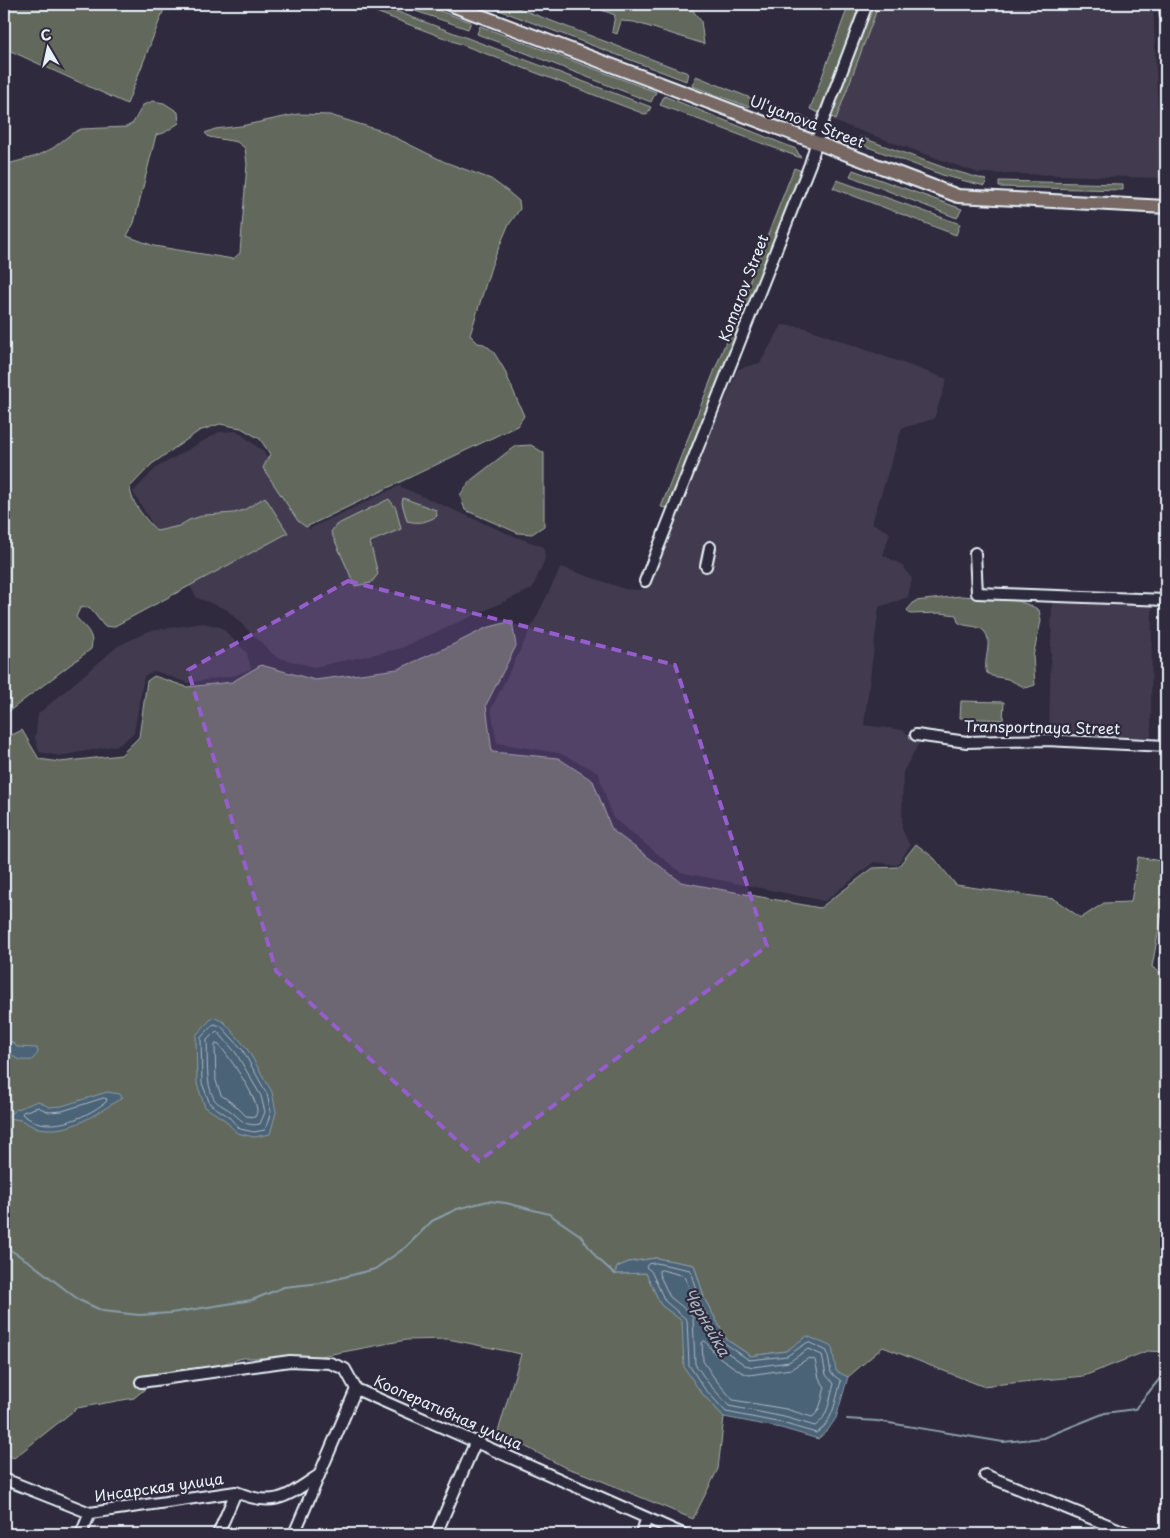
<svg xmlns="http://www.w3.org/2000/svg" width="1170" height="1538" font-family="'Playpen Sans',sans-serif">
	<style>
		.built { fill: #423a4f }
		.green { fill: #62695b; stroke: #a5adaa }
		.water { fill: #4c6376; stroke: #8a9caa }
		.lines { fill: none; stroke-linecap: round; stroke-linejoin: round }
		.shore { stroke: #aab8c4; stroke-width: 1 }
		.stream { stroke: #8a9caa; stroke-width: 2 }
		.minor-casing { stroke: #e8f1f8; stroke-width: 14 }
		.major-casing { stroke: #e8f1f8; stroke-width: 16 }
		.minor { stroke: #2f2a3d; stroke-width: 10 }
		.major { stroke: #776864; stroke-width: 12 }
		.marked { fill: #965dcd; fill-opacity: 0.2; stroke: #965dcd; stroke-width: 4; stroke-dasharray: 10 6; stroke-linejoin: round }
		.labels { text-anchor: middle; stroke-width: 4.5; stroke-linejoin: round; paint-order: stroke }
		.street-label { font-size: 15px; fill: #e8f1f8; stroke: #2f2a3d }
		.water-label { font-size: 16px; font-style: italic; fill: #aab8c4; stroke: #2f2a3d }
	</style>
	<rect width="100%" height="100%" fill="#2f2a3d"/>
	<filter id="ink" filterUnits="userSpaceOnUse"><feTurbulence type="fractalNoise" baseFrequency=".02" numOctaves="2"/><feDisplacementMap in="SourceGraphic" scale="10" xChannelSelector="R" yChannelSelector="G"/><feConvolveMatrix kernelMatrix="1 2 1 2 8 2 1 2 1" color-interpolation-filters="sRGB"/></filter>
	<g filter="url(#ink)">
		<path class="built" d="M876 4H1153L1161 178 978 173 833 121Z
			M782 325 803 327 947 379 934 419 902 428 872 523 890 533 883 555 902 565 912 579 908 597 879 607 864 725 903 730 919 743 903 772 902 829 910 846 897 865 874 862 825 901 680 872 612 817 598 772 559 753 497 743 491 709 561 567 625 589 641 590 650 581 738 369 760 363Z
			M237 431 263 451 309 529 399 486 511 535 544 547 545 559 532 589 399 649 314 667 276 657 226 609 197 598 133 492 156 468 219 432Z
			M1052 599 1152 602 1151 738 1049 734Z
			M203 623 221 627 247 653 251 669 236 675 188 683 155 671 144 676 134 733 119 745 60 756 39 752 35 738 38 714 118 646 149 631Z"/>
		<path class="green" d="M4 4H166L127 104 4 48Z
			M355 4H377L651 107 647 115Z
			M395 4H420L471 22 468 29Z
			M483 4H507L688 73 686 81Z
			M586 4H688L701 21 704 44 634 22 621 21 617 34 612 32 615 15Z
			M849 4H862L819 113 810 109Z
			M871 4H879L836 119 829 116Z
			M480 26 656 92 651 102 477 34Z
			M696 76 753 99 749 107 692 86Z
			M664 96 796 149 801 158 660 105Z
			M153 101 164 103 178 112 179 123 164 133 156 135 134 223 127 236 154 246 233 259 240 253 247 164 245 148 237 142 209 137 205 133 215 129 241 126 298 114 330 115 382 131 445 162 491 179 506 190 519 201 520 209 508 226 492 264 470 335 478 343 484 344 493 351 504 369 524 416 517 426 306 527 298 521 263 468 270 454 260 439 241 428 220 424 199 431 152 464 130 487C131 504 146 519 157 531L179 526 189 520 205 515 234 513 244 510 265 497 288 533 113 627 104 626 89 607 80 608 76 617C85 628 95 633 91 649L4 715V165L37 156 53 148 71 134 81 129 126 127 133 123 143 105Z
			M773 105 814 121 811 130 770 113Z
			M860 137 948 169 986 180 985 186 945 176 857 143Z
			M794 168 802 171 667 508 661 507Z
			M853 170 962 209 957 218 850 176Z
			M837 180 960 224 956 235 833 188Z
			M999 181 1123 184V190L999 187Z
			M531 445 544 453V526L532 534 518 533 465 510 460 495 470 481 515 446Z
			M403 498 436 510 437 516C427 522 419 524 407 521L402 503Z
			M389 499 396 508 401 529 370 542 378 574 371 583 355 586 331 532 336 525Z
			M961 596C986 598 1017 596 1039 610L1041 621 1033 656 1035 685 1026 688 1008 679 992 676 987 673C982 661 994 642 984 631 977 624 966 628 958 622L956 615 941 613 910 614 907 610 915 601Z
			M512 621 516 646 486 705 492 752 558 758 593 781 612 830 681 882 820 908 873 868 898 867 916 844 934 858 956 885 1054 899 1081 918 1104 903 1131 902 1138 857 1166 862V891L1152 967 1166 976V1352L1147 1351 1084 1376 982 1386 883 1347 848 1377 786 1351 751 1356 727 1340 705 1300 694 1265 655 1258 629 1262 617 1267 615 1274 646 1273 661 1305 682 1321 684 1339 700 1391 724 1417 718 1469 693 1519 590 1476 564 1467 498 1432 521 1354 448 1339 406 1340 311 1358H243L151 1384 134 1398 77 1408 14 1458 4 1454V739L22 730 39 759 60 762 121 755 139 737 147 681 154 676 187 687 232 682 261 665 315 680 398 669 452 645 486 628Z
			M961 701 1004 702 1003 720 960 718Z
			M1166 915V962L1160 957V947Z"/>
		<path class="water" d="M213 1017 224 1022 246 1047 272 1092 276 1112 270 1134 254 1137 237 1133 225 1120 205 1107 197 1084 196 1035Z
			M11 1041 17 1047 37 1048 38 1053 32 1060C18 1061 16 1060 7 1049Z
			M107 1092 120 1094 122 1098C96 1113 72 1134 39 1128 32 1127 27 1123 21 1120 17 1119 13 1119 9 1118V1115L15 1110 38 1101 49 1107 62 1106Z
			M656 1258 694 1265 705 1300 727 1340 751 1356 786 1351 807 1336 832 1347 836 1371 848 1377 836 1418 828 1430 818 1439 781 1428 724 1417 700 1391 684 1367 682 1321 661 1305 646 1273 615 1274 617 1267 629 1262Z"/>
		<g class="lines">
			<path class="shore" d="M214 1024 221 1026 242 1049 267 1094 271 1112 265 1130 254 1132 240 1129 228 1116 210 1104 202 1083 201 1038Z
				M218 1032 236 1053 261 1096 265 1112 260 1124C247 1127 242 1121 233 1113 228 1108 218 1105 214 1099 205 1083 208 1058 207 1040L215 1032Z
				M216 1044 219 1045C229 1056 256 1096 257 1110 257 1114 256 1114 255 1117L246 1116 236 1106 221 1095 216 1081 215 1046Z
				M104 1098 107 1099 106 1102C84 1119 46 1135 22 1114L23 1112 38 1107 49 1112 62 1111Z
				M656 1263 690 1270 700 1303 723 1342 749 1360 787 1356 808 1342 827 1351 831 1373 841 1381C836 1398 833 1424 816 1433L782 1423 726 1412 704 1388 689 1365 687 1320 665 1301 651 1271 646 1267 648 1264Z
				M662 1270 685 1276 695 1306 718 1346 745 1365 753 1367 789 1362 808 1349 822 1355 826 1375 834 1384C830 1397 828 1419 815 1426L784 1417 729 1406 709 1384 695 1364 693 1318 689 1312 670 1297 659 1274V1271Z
				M705 1341 716 1355 741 1372 749 1375 791 1369 809 1358 815 1360 819 1378 825 1387C822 1397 821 1412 812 1417L786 1409 733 1400 715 1379 703 1361 702 1343Z"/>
			<path class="stream" d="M4 1246 31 1263 79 1300 103 1311 139 1315 171 1313 252 1300 284 1287 321 1283 375 1269 406 1247 432 1221 457 1209 488 1201 506 1203 549 1214 580 1235 597 1258 615 1274H616
				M847 1419 877 1421 1003 1442 1043 1438 1105 1413 1135 1409 1166 1371"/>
			<defs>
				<path id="minor" d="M1165 4 1166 16
					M975 553 977 593 1166 600
					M706 566 710 547
					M645 581 810 164 823 121 867 4
					M916 735 967 742 1046 740 1166 746
					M141 1382 290 1361 330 1363 345 1369 356 1389 683 1534
					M985 1475 1130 1534
					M4 1479 90 1513 236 1492
					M236 1492C275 1508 286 1497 319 1475
					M81 1534 90 1513
					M218 1534 236 1492
					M294 1534 356 1389
					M436 1534 476 1441
					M641 1534 647 1518"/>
				<path id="major" d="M449 4 958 196 1166 207"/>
			</defs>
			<use href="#minor" class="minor-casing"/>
			<use href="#major" class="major-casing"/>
			<use href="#minor" class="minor"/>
			<use href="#major" class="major"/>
		</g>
	</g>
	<path class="marked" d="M348 581 675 665 767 946 479 1161 276 971 188 670Z"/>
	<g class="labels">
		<g class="street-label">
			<text transform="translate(807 122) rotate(21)" y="5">Ul'yanova Street</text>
			<text transform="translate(744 288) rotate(-69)" y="5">Komarov Street</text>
			<text transform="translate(1042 728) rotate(1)" y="5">Transportnaya Street</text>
			<text transform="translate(448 1413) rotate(24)" y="5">Кооперативная улица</text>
			<text transform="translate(159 1488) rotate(-8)" y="5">Инсарская улица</text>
		</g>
		<g class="water-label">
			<text transform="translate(707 1322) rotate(60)" y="6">Чернейка</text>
		</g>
	</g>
	<rect width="1170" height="1538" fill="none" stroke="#2f2a3d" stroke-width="20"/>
	<rect x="10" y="10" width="1150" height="1518" fill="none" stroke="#e8f1f8" stroke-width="2" filter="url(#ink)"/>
	<g transform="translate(48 48) rotate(351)" stroke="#2f2a3d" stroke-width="4" paint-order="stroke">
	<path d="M0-4L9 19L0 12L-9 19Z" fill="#e8f1f8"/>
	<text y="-8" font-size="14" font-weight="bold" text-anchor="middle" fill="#e8f1f8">С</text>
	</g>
</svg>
